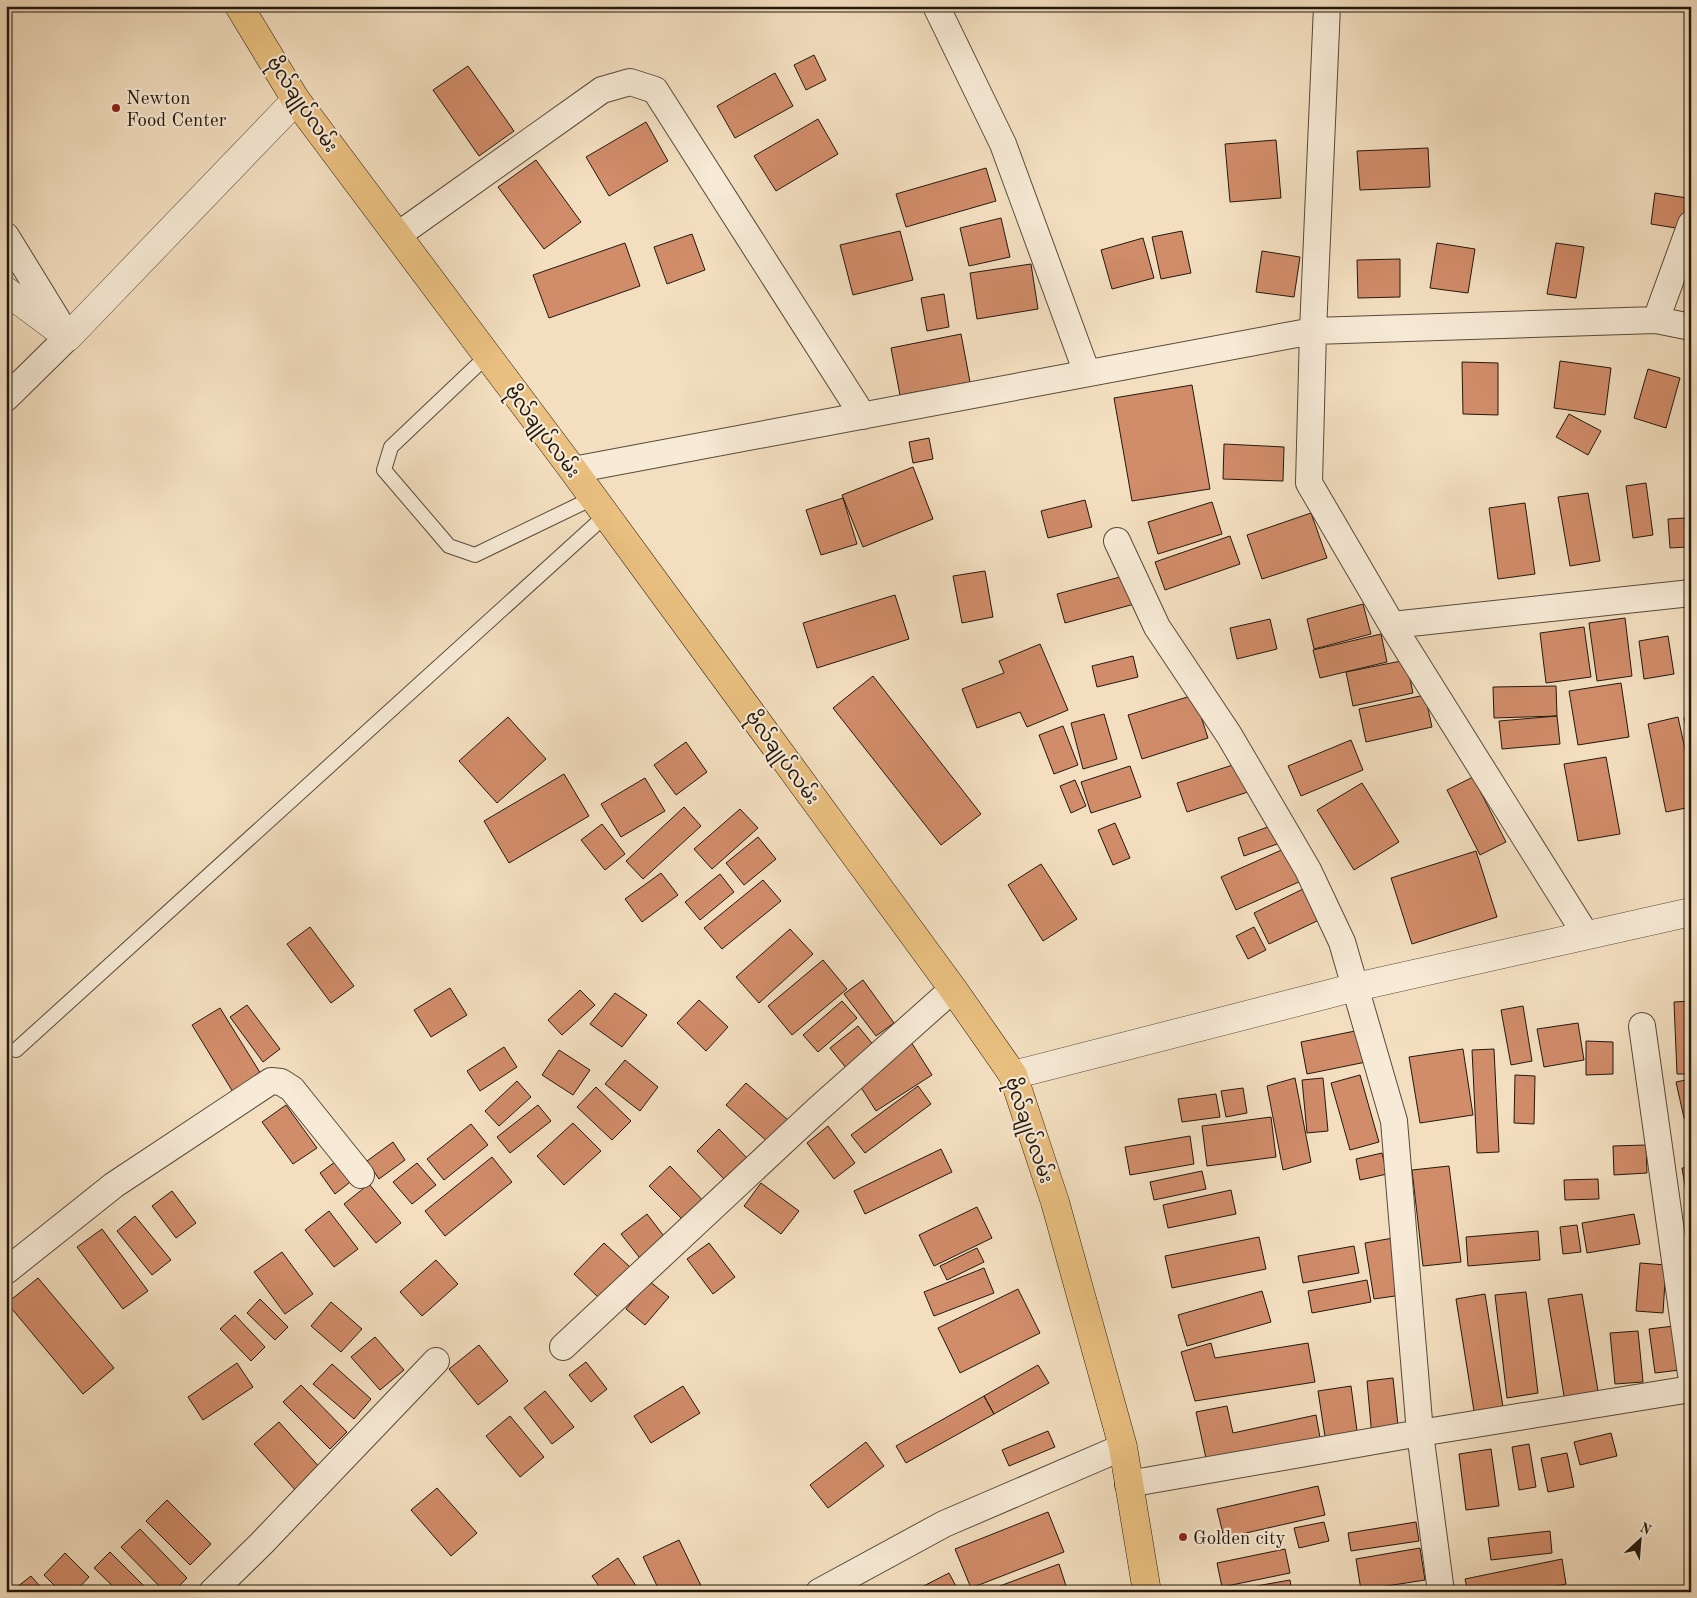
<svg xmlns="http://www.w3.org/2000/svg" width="1697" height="1598" font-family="'Old Standard TT','Noto Sans Myanmar',serif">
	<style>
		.building { fill: #d18c6a; stroke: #23180d }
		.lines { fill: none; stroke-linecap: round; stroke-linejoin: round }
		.service-casing { stroke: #574a3a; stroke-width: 16 }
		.minor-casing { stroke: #574a3a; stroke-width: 28 }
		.tertiary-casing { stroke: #574a3a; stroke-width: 29 }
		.primary-casing { stroke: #23180d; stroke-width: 29 }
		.service { stroke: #f7ead6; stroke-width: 14 }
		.minor { stroke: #f7ead6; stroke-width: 26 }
		.tertiary { stroke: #f7ead6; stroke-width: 28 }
		.primary { stroke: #eac080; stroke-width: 28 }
		.poi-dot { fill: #8f2418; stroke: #f7ead6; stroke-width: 2 }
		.labels { text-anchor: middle; stroke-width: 4.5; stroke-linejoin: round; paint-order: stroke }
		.poi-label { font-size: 19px; fill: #23180d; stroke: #f7ead6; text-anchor: start }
		.street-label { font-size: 19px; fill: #23180d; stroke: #f7ead6 }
	</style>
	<rect width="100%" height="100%" fill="#f3dfc0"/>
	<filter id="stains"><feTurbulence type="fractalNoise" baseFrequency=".004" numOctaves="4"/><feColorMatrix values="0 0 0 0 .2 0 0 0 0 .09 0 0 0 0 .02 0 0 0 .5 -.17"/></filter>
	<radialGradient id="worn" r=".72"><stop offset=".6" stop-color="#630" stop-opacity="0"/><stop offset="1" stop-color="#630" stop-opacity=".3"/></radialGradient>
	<path class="building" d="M814 55 826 80 806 90 794 65Z
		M468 66 514 131 479 156 433 90Z
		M775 73 793 106 735 138 717 106Z
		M818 119 838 154 776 191 754 156Z
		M646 122 668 161 609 196 586 157Z
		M1276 140 1281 198 1230 202 1225 144Z
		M1428 148 1430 187 1360 190 1357 151Z
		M536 160 581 222 544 249 498 187Z
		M986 168 996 201 906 227 896 194Z
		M1655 193 1687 198 1682 229 1651 224Z
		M1001 218 1010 257 969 266 960 228Z
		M900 231 913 280 853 295 840 245Z
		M1182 231 1191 273 1161 279 1152 237Z
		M692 234 705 270 667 284 654 247Z
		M1143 238 1154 278 1112 289 1101 250Z
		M625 243 640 286 549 318 533 275Z
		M1437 243 1475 249 1468 293 1430 288Z
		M1556 243 1584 247 1576 298 1547 294Z
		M1262 251 1300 257 1294 297 1256 292Z
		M1400 259V297L1358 298 1357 260Z
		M1031 264 1038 309 977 319 970 273Z
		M944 294 949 327 927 331 921 298Z
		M961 334 970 382 900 395 891 348Z
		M1560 361 1611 368 1605 415 1554 408Z
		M1462 362 1498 363V415L1463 414Z
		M1648 369 1680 378 1666 428 1634 418Z
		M1192 385 1210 489 1132 501 1114 398Z
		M1569 414 1601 431 1588 455 1556 437Z
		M929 438 933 459 913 463 909 442Z
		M1224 444 1284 447 1283 481 1223 479Z
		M913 467 933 519 863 547 842 495Z
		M1646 483 1653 535 1633 538 1626 486Z
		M1588 493 1600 561 1570 566 1558 497Z
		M843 498 857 544 821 555 806 510Z
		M1085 500 1092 527 1048 538 1041 511Z
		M1212 502 1222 534 1158 554 1148 522Z
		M1525 503 1535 574 1498 579 1489 508Z
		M1311 513 1327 558 1262 579 1247 535Z
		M1685 518 1687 547 1670 548 1668 519Z
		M1230 536 1240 564 1165 590 1155 562Z
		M985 571 993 617 962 623 953 576Z
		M1131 574 1138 603 1065 623 1057 594Z
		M895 595 909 639 817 668 803 623Z
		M1363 604 1371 634 1314 649 1307 619Z
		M1625 618 1632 676 1597 681 1589 623Z
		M1270 619 1277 649 1237 659 1230 628Z
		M1584 627 1591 677 1546 683 1540 633Z
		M1381 634 1387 662 1320 678 1313 650Z
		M1668 636 1674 674 1644 679 1639 641Z
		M1040 644 1068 710 1027 727 1020 712 977 728 962 689 1004 673 999 661Z
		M1133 656 1138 677 1097 687 1092 666Z
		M1406 660 1413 693 1353 706 1346 672Z
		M873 676 981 814 941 845 833 708Z
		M1621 683 1629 737 1578 745 1569 691Z
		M1556 686 1557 716 1494 718 1493 687Z
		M1194 695 1208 738 1142 759 1128 715Z
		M1425 695 1432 727 1366 742 1359 709Z
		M1104 714 1117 759 1083 769 1071 723Z
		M1557 716 1560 744 1502 749 1499 721Z
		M1691 716V750L1684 718Z
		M508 717 546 759 497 803 459 761Z
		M1678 717 1691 777V807L1666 812 1648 724Z
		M1063 726 1078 765 1054 774 1039 735Z
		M1351 740 1363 770 1301 796 1288 766Z
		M686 742 707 772 676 795 654 765Z
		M1606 757 1620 834 1578 841 1564 764Z
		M1239 763 1248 792 1187 812 1177 783Z
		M1130 766 1141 797 1091 813 1081 782Z
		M564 774 589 816 509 863 484 821Z
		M1473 777 1506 842 1480 855 1447 790Z
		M645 778 665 811 621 837 601 804Z
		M1075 780 1086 806 1071 813 1060 786Z
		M1362 783 1399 842 1354 870 1317 810Z
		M684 807 701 826 643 879 626 861Z
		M740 809 758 828 712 869 694 849Z
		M1115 823 1130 858 1113 865 1098 830Z
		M602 824 625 854 605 870 581 840Z
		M1273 825 1280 843 1244 856 1238 838Z
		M758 837 776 859 744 885 726 863Z
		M1286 848 1301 881 1236 910 1221 877Z
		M1476 851 1497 917 1412 944 1391 878Z
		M1041 864 1077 919 1043 941 1008 885Z
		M661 873 678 895 642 922 625 899Z
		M720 874 734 892 700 920 685 902Z
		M763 880 781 901 722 949 704 928Z
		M1305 888 1321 919 1269 944 1254 913Z
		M310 927 354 986 331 1003 287 944Z
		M1254 927 1266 950 1248 959 1236 936Z
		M790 929 813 954 759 1003 736 977Z
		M823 960 847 989 792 1035 768 1006Z
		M863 980 894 1023 876 1036 844 994Z
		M450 988 467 1015 431 1037 414 1010Z
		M580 990 595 1005 562 1035 548 1020Z
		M615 993 647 1015 622 1047 590 1024Z
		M699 1000 728 1027 706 1051 677 1023Z
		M842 1001 857 1018 818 1052 803 1035Z
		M1691 1001V1074H1677L1674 1002Z
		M247 1005 280 1049 263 1062 230 1017Z
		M1523 1006 1532 1061 1511 1065 1501 1010Z
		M220 1008 264 1079 236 1097 192 1025Z
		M1578 1023 1584 1060 1544 1067 1537 1029Z
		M858 1026 879 1052 851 1074 830 1048Z
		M1360 1030 1366 1062 1307 1074 1301 1042Z
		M1586 1041 1613 1042V1074L1586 1075Z
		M911 1042 932 1075 876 1111 855 1078Z
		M504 1047 517 1067 480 1091 467 1071Z
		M1463 1049 1473 1115 1420 1123 1409 1057Z
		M1494 1049 1499 1152 1477 1153 1472 1050Z
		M559 1050 590 1070 573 1095 542 1075Z
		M625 1060 658 1087 640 1111 605 1084Z
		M1360 1075 1379 1142 1350 1150 1331 1083Z
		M1515 1075 1535 1076 1534 1124 1514 1123Z
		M1295 1078 1311 1162 1283 1170 1267 1086Z
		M1323 1078 1328 1131 1307 1133 1302 1080Z
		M1691 1079V1117L1684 1118 1676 1082Z
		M517 1081 531 1097 499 1126 485 1111Z
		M746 1083 788 1120 768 1142 726 1105Z
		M918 1086 931 1104 865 1153 851 1135Z
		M596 1087 631 1121 612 1140 577 1107Z
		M1243 1088 1247 1113 1226 1117 1221 1091Z
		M1216 1094 1220 1117 1182 1122 1178 1099Z
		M286 1105 317 1148 293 1164 262 1122Z
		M538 1105 551 1121 510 1153 497 1137Z
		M1271 1117 1276 1157 1207 1166 1202 1126Z
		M573 1123 601 1151 564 1185 537 1156Z
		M471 1124 488 1145 444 1180 427 1159Z
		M828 1126 855 1163 834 1179 807 1143Z
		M719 1129 747 1158 724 1179 697 1151Z
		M1190 1136 1194 1164 1130 1175 1125 1147Z
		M393 1142 405 1160 379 1179 367 1161Z
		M1646 1145 1647 1173 1614 1175 1613 1146Z
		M941 1149 952 1172 865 1214 854 1191Z
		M1382 1153 1387 1174 1360 1180 1356 1159Z
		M492 1157 512 1182 445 1236 425 1211Z
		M339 1159 354 1179 335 1194 320 1173Z
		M417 1163 436 1185 412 1204 393 1182Z
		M670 1166 709 1207 689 1226 649 1186Z
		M1449 1166 1461 1262 1423 1266 1412 1170Z
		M1691 1167V1191L1686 1192 1682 1168Z
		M1202 1171 1206 1189 1154 1200 1150 1182Z
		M1598 1179 1599 1199 1565 1200 1564 1180Z
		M761 1183 799 1211 781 1234 744 1206Z
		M369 1184 401 1223 376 1243 344 1204Z
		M1231 1190 1236 1214 1168 1228 1163 1205Z
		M172 1191 196 1223 176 1238 152 1206Z
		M977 1207 992 1238 934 1266 919 1235Z
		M329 1211 358 1249 334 1267 305 1230Z
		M647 1214 669 1243 643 1262 621 1234Z
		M1634 1214 1640 1244 1587 1253 1582 1223Z
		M135 1216 171 1260 152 1275 117 1231Z
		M1577 1225 1581 1252 1563 1254 1560 1227Z
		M102 1229 148 1291 123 1309 77 1247Z
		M1538 1231 1540 1260 1468 1266 1466 1237Z
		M1259 1237 1266 1269 1172 1288 1165 1256Z
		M1393 1238 1402 1295 1374 1299 1365 1243Z
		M604 1243 630 1267 600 1299 574 1274Z
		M709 1243 735 1277 713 1294 687 1259Z
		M1354 1246 1359 1273 1303 1283 1298 1256Z
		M977 1248 984 1262 947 1280 940 1266Z
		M282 1252 313 1294 285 1314 254 1272Z
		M436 1260 458 1284 422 1316 400 1292Z
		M1640 1263 1666 1265 1663 1313 1636 1311Z
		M984 1268 994 1293 934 1316 924 1292Z
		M38 1278 114 1368 83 1394 7 1303Z
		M1367 1280 1371 1302 1312 1313 1308 1291Z
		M649 1281 669 1297 645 1325 626 1309Z
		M1018 1289 1040 1333 960 1373 938 1328Z
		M1262 1291 1271 1322 1187 1346 1178 1315Z
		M1526 1292 1538 1393 1507 1398 1495 1295Z
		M1485 1294 1503 1407 1474 1411 1456 1299Z
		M1582 1294 1599 1397 1565 1402 1548 1299Z
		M260 1299 288 1327 275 1340 247 1313Z
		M331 1302 362 1329 341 1352 311 1326Z
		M235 1315 265 1347 251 1361 220 1329Z
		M1674 1326 1680 1370 1655 1373 1649 1329Z
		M1638 1331 1643 1382 1615 1384 1610 1333Z
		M375 1337 404 1370 380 1390 351 1357Z
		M1211 1343 1215 1358 1308 1343 1315 1382 1195 1401 1181 1352Z
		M479 1345 508 1381 478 1405 449 1369Z
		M586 1362 607 1389 591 1402 569 1375Z
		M237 1363 253 1387 203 1420 188 1397Z
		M332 1364 371 1399 354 1419 313 1384Z
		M1038 1365 1049 1383 994 1414 984 1396Z
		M1393 1378 1399 1435 1372 1437 1367 1381Z
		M301 1385 347 1432 330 1449 283 1402Z
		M683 1386 700 1413 651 1443 634 1416Z
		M1351 1386 1358 1438 1326 1443 1318 1391Z
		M545 1391 574 1427 552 1444 524 1408Z
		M984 1396 994 1414 906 1463 896 1446Z
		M1227 1406 1233 1433 1316 1415 1322 1449 1207 1463 1196 1412Z
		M510 1416 544 1457 520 1477 486 1436Z
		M279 1422 322 1470 297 1492 254 1444Z
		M1048 1431 1055 1447 1009 1466 1002 1450Z
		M1611 1433 1617 1456 1580 1465 1574 1442Z
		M866 1442 884 1466 828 1508 810 1485Z
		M1529 1444 1536 1487 1519 1490 1512 1447Z
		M1491 1449 1499 1506 1466 1510 1459 1454Z
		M1567 1453 1574 1487 1548 1492 1541 1458Z
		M1318 1486 1325 1515 1224 1538 1217 1509Z
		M437 1488 477 1533 451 1556 411 1510Z
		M167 1500 211 1544 190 1565 146 1521Z
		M1048 1512 1064 1552 971 1588 955 1549Z
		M1324 1522 1329 1541 1299 1548 1294 1528Z
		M1416 1522 1419 1541 1351 1551 1348 1533Z
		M140 1529 187 1578 173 1592H165L121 1547Z
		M1550 1531 1552 1553 1491 1560 1488 1538Z
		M679 1540 704 1592H660L643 1557Z
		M1420 1548 1425 1580 1361 1590 1356 1559Z
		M1285 1549 1290 1573 1222 1587 1217 1563Z
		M110 1552 150 1592H119L94 1568Z
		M65 1553 89 1577 75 1592H61L44 1575Z
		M618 1558 640 1592H603L592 1576Z
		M1562 1559 1566 1584 1527 1592H1468L1465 1579Z
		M1059 1564 1067 1589 1059 1592H990L989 1590Z
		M949 1573 959 1592H912Z
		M31 1576 45 1592H13L12 1591Z
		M1290 1580 1292 1592H1234V1590Z"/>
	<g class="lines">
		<defs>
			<path id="service" d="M487 356 391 447 384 470 449 546 475 555 593 498
				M16 1050 606 515"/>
			<path id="minor" d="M936 6 1003 144 1087 373
				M1327 6 1313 331 1309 483 1392 625 1586 935
				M398 235 602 90 630 82 655 90 863 416
				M6 236 68 337 6 398
				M1656 320 1691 224
				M573 470 1313 331 1656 320 1691 327
				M1117 541 1157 627 1229 735 1308 870 1342 942 1394 1121 1420 1433 1441 1592
				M1392 625 1691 593
				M1642 1026 1691 1374
				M6 1271 114 1185 271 1081 281 1082 292 1089 361 1175
				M563 1347 817 1110 953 989
				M1128 1484 1420 1433 1691 1389
				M212 1592 261 1544 436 1361
				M819 1592 944 1524 1123 1447"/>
			<path id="tertiary" d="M6 291 68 337 296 100
				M1013 1075 1356 987 1691 912"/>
			<path id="primary" d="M239 6 296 100 573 470 953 989 1013 1075 1055 1202 1123 1447 1147 1592"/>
		</defs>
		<use href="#service" class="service-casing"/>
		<use href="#minor" class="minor-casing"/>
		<use href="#tertiary" class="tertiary-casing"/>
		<use href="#primary" class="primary-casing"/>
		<use href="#service" class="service"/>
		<use href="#minor" class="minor"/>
		<use href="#tertiary" class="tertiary"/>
		<use href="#primary" class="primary"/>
	</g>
	<g class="poi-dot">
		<circle cx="116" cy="108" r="5"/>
		<circle cx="1183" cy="1537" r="5"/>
	</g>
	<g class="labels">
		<g class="poi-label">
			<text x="126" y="104">Newton<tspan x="126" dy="22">Food Center</tspan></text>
			<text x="1193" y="1544">Golden city</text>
		</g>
		<g class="street-label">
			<text transform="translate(303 104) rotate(56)" y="7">ဗိုလ်ချုပ်လမ်း</text>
			<text transform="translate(543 431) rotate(53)" y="7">ဗိုလ်ချုပ်လမ်း</text>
			<text transform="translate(783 757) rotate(54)" y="7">ဗိုလ်ချုပ်လမ်း</text>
			<text transform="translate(1030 1130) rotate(71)" y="7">ဗိုလ်ချုပ်လမ်း</text>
		</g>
	</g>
	<rect width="1697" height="1598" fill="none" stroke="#f3dfc0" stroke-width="25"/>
	<rect x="8" y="8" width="1682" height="1583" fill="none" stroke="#23180d" stroke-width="2.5"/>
	<rect x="12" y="12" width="1672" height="1573" fill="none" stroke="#23180d"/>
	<g transform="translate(1640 1540) rotate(26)" stroke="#f7ead6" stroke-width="4" paint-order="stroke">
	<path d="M0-4L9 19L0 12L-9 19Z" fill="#23180d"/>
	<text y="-8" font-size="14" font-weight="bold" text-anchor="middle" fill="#23180d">N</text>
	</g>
	<rect width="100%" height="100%" filter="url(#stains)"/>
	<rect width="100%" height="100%" fill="url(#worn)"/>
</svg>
